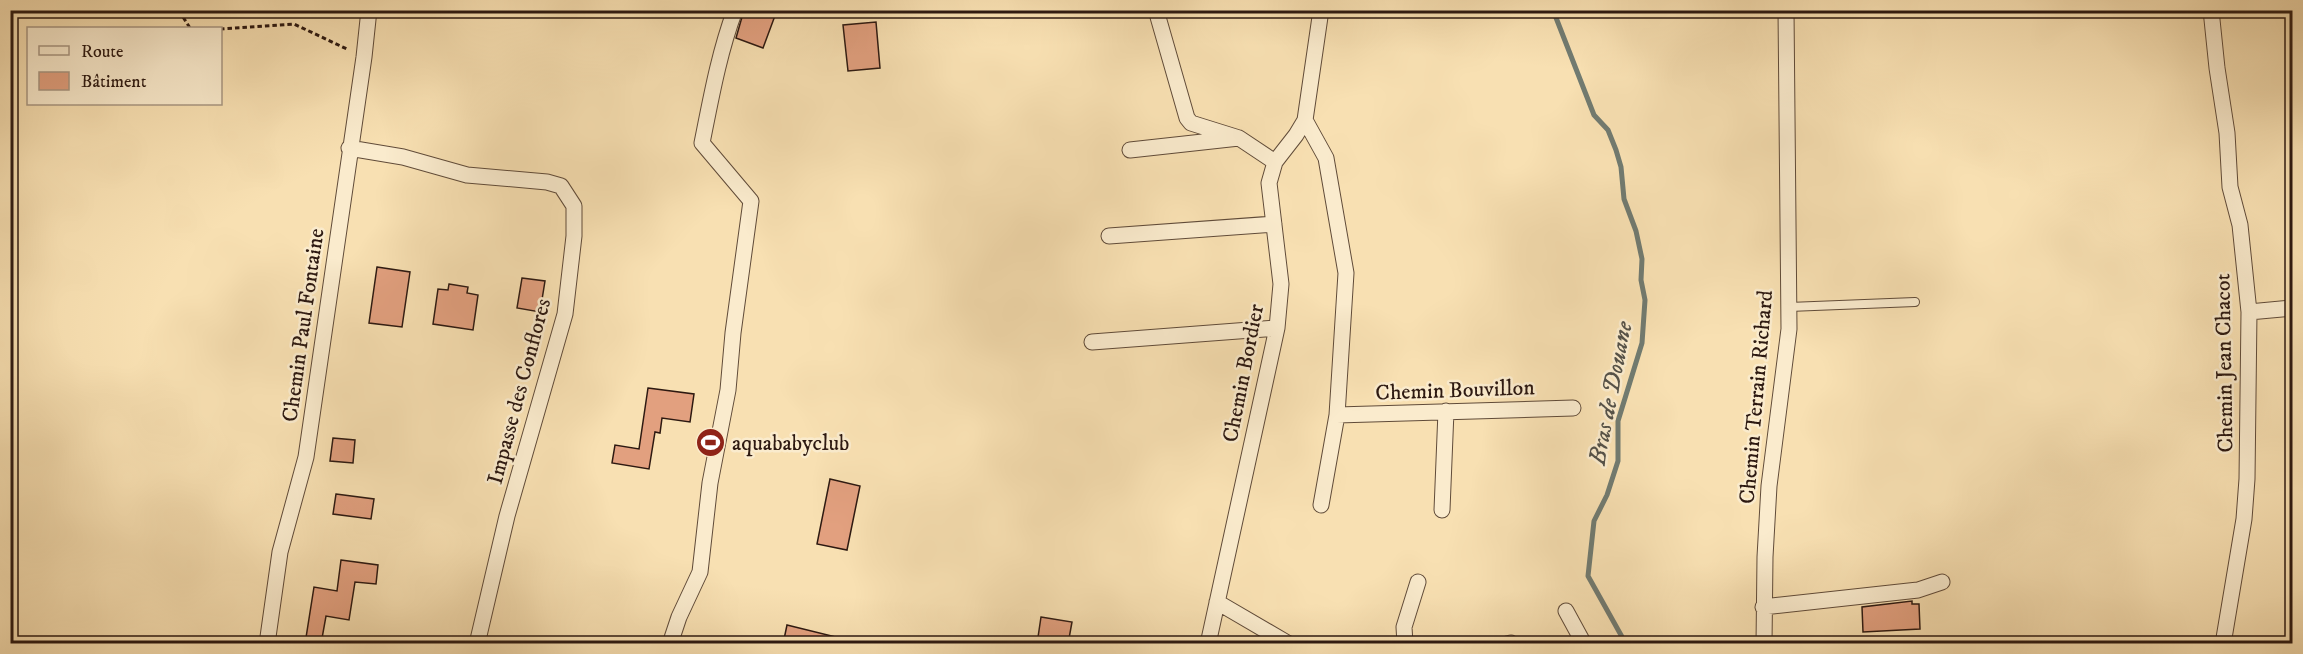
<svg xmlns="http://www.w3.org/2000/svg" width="2303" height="654" font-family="'IM FELL DW Pica',serif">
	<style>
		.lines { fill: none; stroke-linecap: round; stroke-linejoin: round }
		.stream { stroke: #717b71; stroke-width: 5 }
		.building { fill: #e2a07f; stroke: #2d1911; stroke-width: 1.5 }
		.lane-casing { stroke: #604b39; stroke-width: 10 }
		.street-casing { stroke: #604b39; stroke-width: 17 }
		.path { stroke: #2d1911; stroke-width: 3; stroke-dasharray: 4.5 3; stroke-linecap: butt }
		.lane { stroke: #faebcd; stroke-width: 8 }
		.street { stroke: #faebcd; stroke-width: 15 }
		.labels { text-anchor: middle; stroke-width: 5; stroke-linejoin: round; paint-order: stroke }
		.street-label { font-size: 22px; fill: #2d1911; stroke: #faebcd }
		.poi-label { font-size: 22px; fill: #2d1911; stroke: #faebcd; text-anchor: start }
		.water-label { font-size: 24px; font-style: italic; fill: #555249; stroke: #faebcd }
	</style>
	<rect width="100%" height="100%" fill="#f8e0b2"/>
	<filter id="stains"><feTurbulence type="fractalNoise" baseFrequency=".00333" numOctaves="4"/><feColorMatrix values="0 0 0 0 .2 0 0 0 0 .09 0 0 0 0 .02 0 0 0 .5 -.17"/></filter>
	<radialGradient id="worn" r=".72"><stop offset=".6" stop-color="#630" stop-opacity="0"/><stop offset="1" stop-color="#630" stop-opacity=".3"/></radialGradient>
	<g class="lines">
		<path class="stream" d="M1553 10 1594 115 1608 130 1616 150 1621 167 1624 199 1636 231 1642 259 1641 280 1645 300 1642 343 1618 421V461L1607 495 1594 521 1588 576 1626 644"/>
	</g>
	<path class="building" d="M744 10H768L776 13 763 48 736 38Z
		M876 22 880 68 848 71 843 25Z
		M377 267 410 272 402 327 369 323Z
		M522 278 545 281 540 312 517 308Z
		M449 284 468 287 467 293 478 295 473 330 433 324 438 289 448 290Z
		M648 388 694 394 690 422 662 418 660 433 655 432 649 469 612 463 615 445 639 449Z
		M333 438 355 440 353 463 330 461Z
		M830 479 860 486 847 550 817 544Z
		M336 494 374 499 371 519 333 514Z
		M341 560 378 565 376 584 355 582 349 620 326 616 321 644H305L314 587 337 591Z
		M1912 601V604H1919L1920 629 1863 632 1862 607Z
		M1041 617 1072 622 1068 644H1037Z
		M787 625 844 639 843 644H783Z"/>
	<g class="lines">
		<defs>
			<path id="lane" d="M1789 307 1915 302"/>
			<path id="street" d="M1156 10 1187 118 1191 123 1239 138
				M2211 10 2217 68 2227 133 2230 187 2240 225 2249 312 2247 479 2244 519 2223 644
				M1305 120 1326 158 1346 273 1337 415 1321 505
				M349 148 403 157 467 175 547 182 561 186 574 206V236L565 314 507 516 477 644
				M1130 150 1239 138 1275 162
				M1109 236 1274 224
				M2249 312 2292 308
				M1092 342 1277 328
				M1337 415 1573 408
				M1442 510 1446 411
				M1217 602 1289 644
				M1763 607 1918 590 1942 582
				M1566 611 1584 644
				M267 644 280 552 306 457 364 57 369 10
				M670 644 679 617 700 572 710 483 728 390 733 333 751 201 702 143C711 98 719 53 735 10
				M1208 644 1277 328 1281 284 1269 183 1275 162 1296 135 1305 120 1321 10
				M1405 644 1404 627 1418 582
				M1507 644 1511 643
				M1764 644 1765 557 1769 486 1789 329 1786 10"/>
		</defs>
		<use href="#lane" class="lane-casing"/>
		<use href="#street" class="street-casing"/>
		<path class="path" d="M183 10V17L190 28
			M220 29 294 24 349 50"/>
		<use href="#lane" class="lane"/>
		<use href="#street" class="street"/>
	</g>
	<defs>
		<symbol id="stadium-disc" viewBox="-11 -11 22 22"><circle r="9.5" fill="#8f2418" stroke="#faebcd"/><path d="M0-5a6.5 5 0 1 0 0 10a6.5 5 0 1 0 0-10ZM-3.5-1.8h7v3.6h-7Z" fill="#fff"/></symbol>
	</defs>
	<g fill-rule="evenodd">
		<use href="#stadium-disc" x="694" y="426" width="33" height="33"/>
	</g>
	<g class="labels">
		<g class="street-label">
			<text transform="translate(302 325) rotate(-82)" y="8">Chemin Paul Fontaine</text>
			<text transform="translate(2223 363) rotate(-91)" y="8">Chemin Jean Chacot</text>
			<text transform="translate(1242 373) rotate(-79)" y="8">Chemin Bordier</text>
			<text transform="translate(1455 389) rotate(-2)" y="8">Chemin Bouvillon</text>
			<text transform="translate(518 391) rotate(-75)" y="8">Impasse des Conflores</text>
			<text transform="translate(1755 397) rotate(-85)" y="8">Chemin Terrain Richard</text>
		</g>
		<g class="poi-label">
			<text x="732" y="450">aquababyclub</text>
		</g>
		<g class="water-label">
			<text transform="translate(1610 393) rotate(-79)" y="8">Bras de Douane</text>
		</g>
	</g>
	<rect width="2303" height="654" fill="none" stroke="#f8e0b2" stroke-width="36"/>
	<rect x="12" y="12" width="2279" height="630" fill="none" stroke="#2d1911" stroke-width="3"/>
	<rect x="18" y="18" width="2267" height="618" fill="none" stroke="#2d1911" stroke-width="1.5"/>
	<rect x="27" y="27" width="195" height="78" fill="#faebcd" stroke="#a89782" stroke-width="1.5"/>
	<rect x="39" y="46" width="30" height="9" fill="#faebcd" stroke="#a89782" stroke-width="1.5"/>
	<text x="81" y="57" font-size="18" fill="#2d1911">Route</text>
	<rect x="39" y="72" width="30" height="18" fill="#e2a07f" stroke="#a89782" stroke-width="1.5"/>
	<text x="81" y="87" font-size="18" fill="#2d1911">Bâtiment</text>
	<rect width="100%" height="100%" filter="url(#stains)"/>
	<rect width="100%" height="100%" fill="url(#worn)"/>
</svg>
